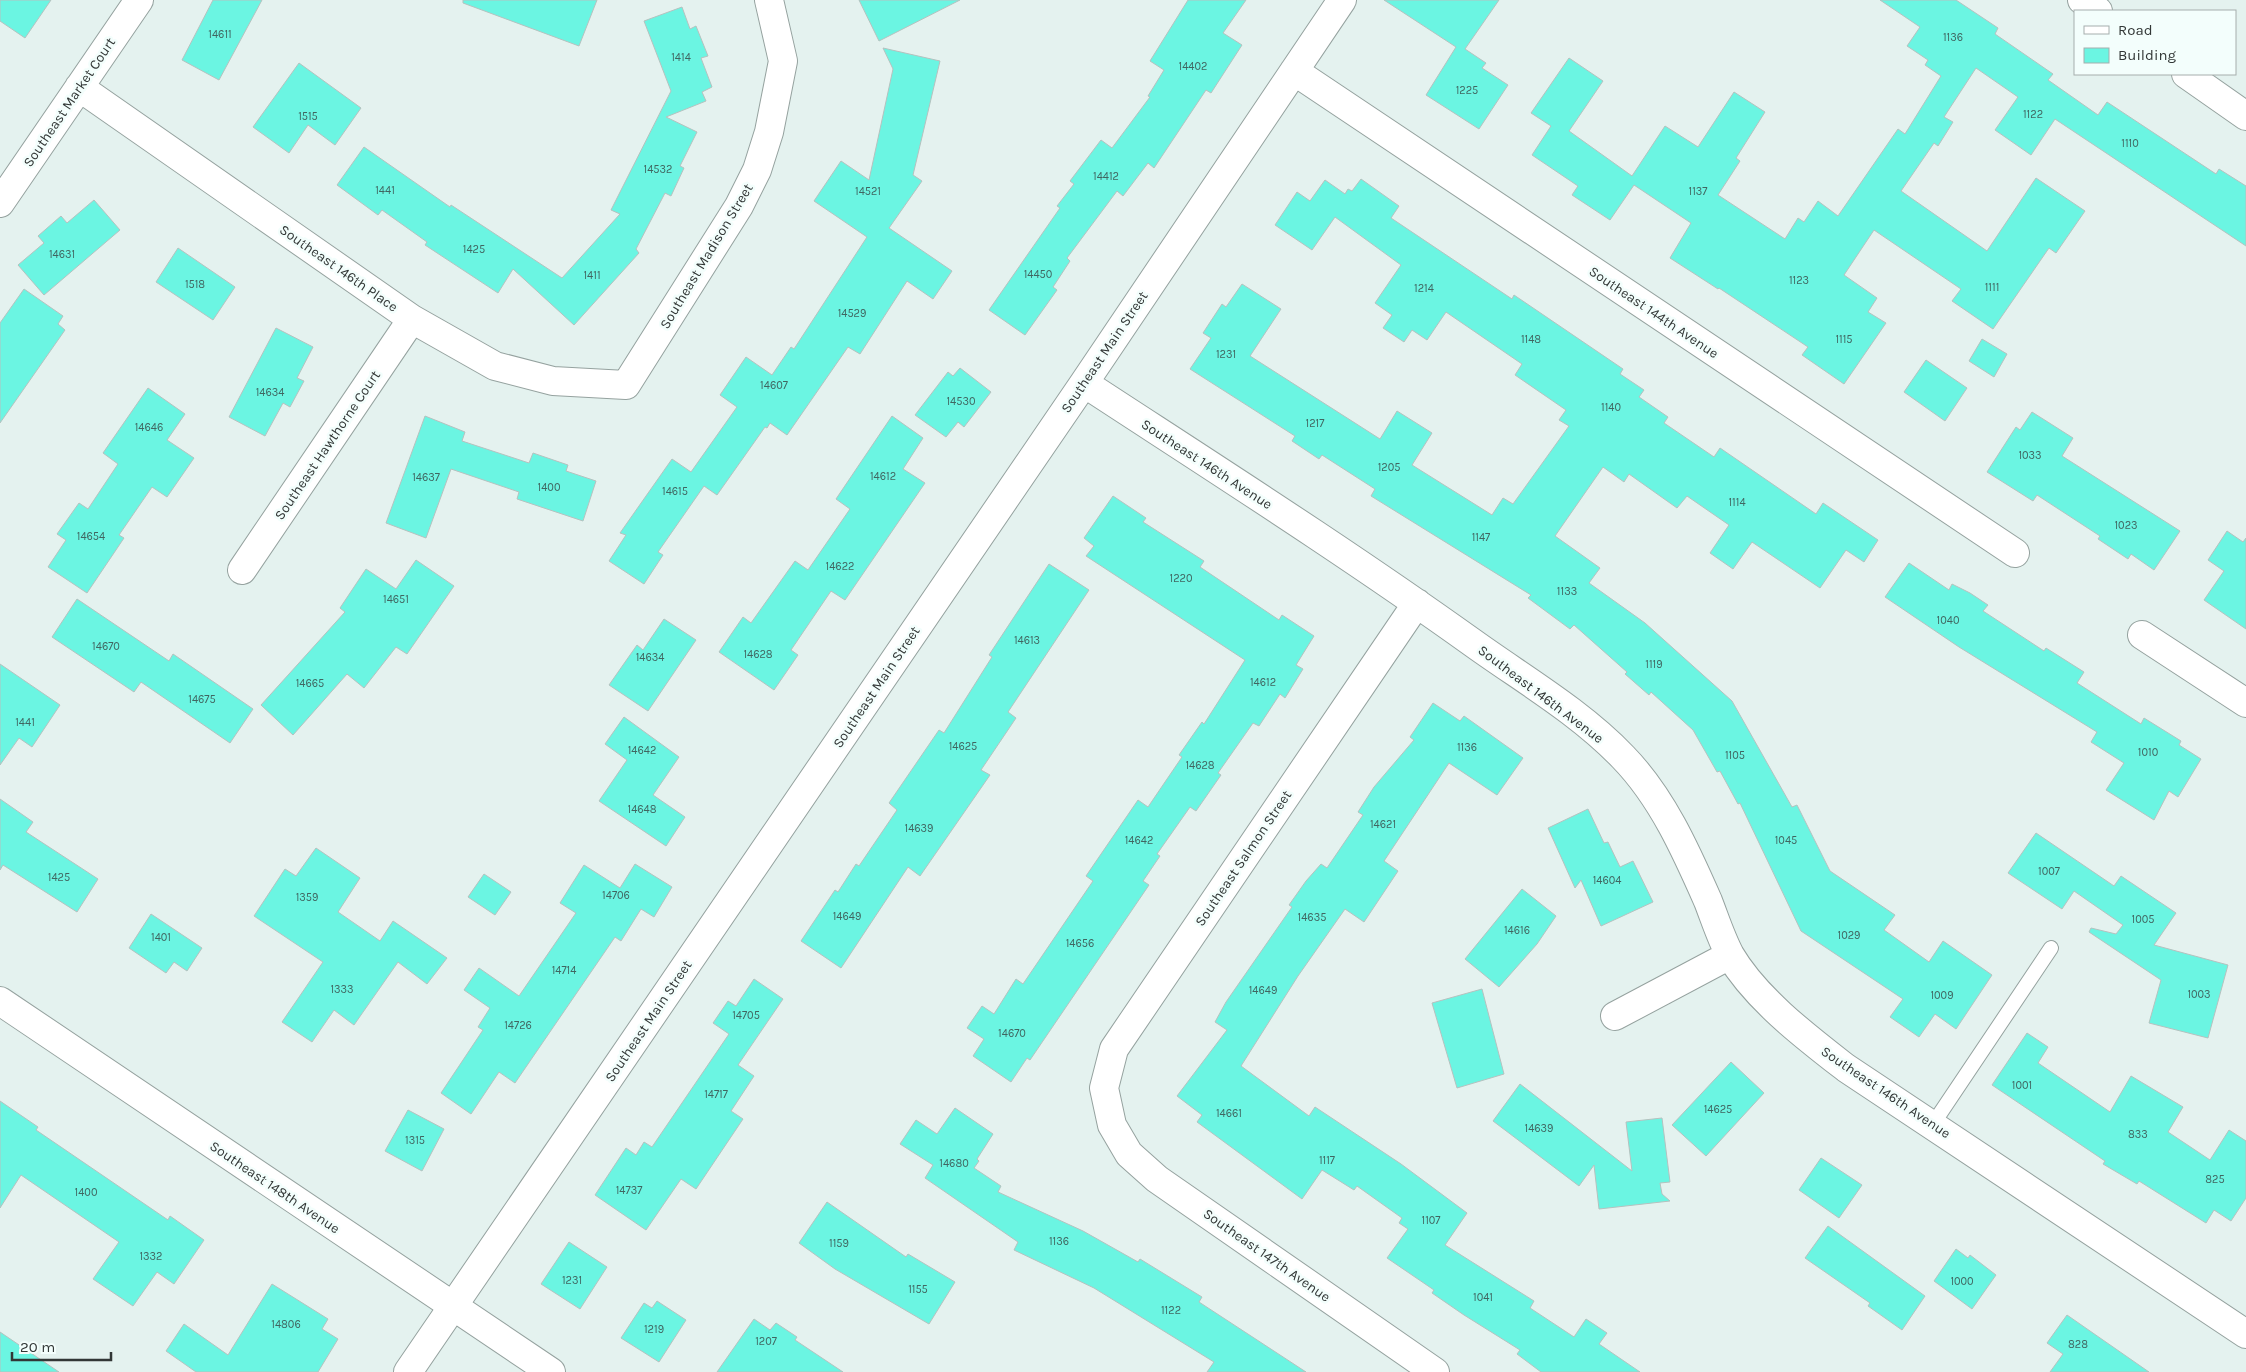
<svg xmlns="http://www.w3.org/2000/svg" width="2246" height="1372" font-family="Karla,sans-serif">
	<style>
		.building { fill: #6bf5e2; stroke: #b5c2bf }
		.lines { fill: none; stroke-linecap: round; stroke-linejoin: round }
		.lane-casing { stroke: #95a29f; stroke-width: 16 }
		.street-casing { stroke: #95a29f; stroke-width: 30 }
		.secondary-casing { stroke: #95a29f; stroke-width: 30 }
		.lane { stroke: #fff; stroke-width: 14 }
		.street { stroke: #fff; stroke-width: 28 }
		.secondary { stroke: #fff; stroke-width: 28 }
		.labels { text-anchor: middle; stroke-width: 5; stroke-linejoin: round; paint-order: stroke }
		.number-label { font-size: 11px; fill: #406661 }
		.street-label { font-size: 14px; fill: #323736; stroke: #f3fefc }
	</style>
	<rect width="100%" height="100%" fill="#e4f2ef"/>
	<path class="building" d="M0 0H51L25 38 0 21Z
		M213 0H262L219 80 182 60Z
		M463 0H597L579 46 463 3Z
		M859 0H960L879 41Z
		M1188 0H1246L1223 33 1242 45 1211 93 1206 90 1154 168 1148 163 1123 196 1117 191 1067 258 1070 261 1053 287 1057 290 1025 335 989 310 1060 208 1057 206 1074 184 1070 181 1101 140 1112 148 1150 97 1148 96 1164 70 1150 61Z
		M1384 0H1499L1465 49 1486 63 1482 68 1508 85 1479 129 1426 95 1456 47Z
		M1880 0H1956L1998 28 1995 34 2053 74 2048 80 2098 115 2107 102 2216 174 2219 169 2246 186V246L2055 119 2031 155 1995 130 2018 97 1976 68 1944 117 1953 122 1938 146 1934 143 1901 191 1987 251 2036 178 2085 211 2056 253 2049 248 1993 329 1952 301 1961 289 1874 230 1844 275 1877 298 1868 312 1886 323 1844 384 1802 355 1808 347 1719 288 1718 289 1670 258 1691 223 1634 185 1610 220 1572 195 1578 186 1532 155 1551 126 1531 113 1569 58 1603 81 1569 131 1632 176 1665 126 1698 147 1734 92 1765 112 1736 158 1740 161 1718 195 1785 239 1798 218 1804 222 1818 201 1838 216 1898 129 1905 134 1941 76 1925 65 1928 60 1907 46 1920 27Z
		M682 7 690 29 696 26 708 56 701 58 712 87 702 92 706 101 666 117 697 132 680 166 684 168 671 196 665 193 636 249 639 253 574 325 513 269 498 293 425 245 427 242 382 210 378 215 337 185 364 147 450 207 451 205 562 278 620 214 611 210 671 91 644 21Z
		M883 48 940 61 913 175 922 181 889 228 952 271 933 299 907 281 860 354 848 347 787 435 770 423 767 428 765 427 717 495 704 486 658 552 663 555 644 584 609 561 626 535 620 533 672 459 691 472 737 407 720 395 746 357 772 375 791 347 794 349 867 237 814 201 841 161 869 180 893 69Z
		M299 63 361 108 335 145 308 125 289 153 253 127Z
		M1361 179 1399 206 1391 218 1512 299 1514 295 1623 369 1620 374 1644 390 1639 397 1668 417 1664 423 1714 457 1720 448 1816 514 1823 503 1878 540 1864 562 1846 550 1820 588 1752 542 1733 569 1710 553 1729 525 1687 496 1677 508 1629 474 1624 482 1603 467 1555 536 1600 568 1589 583 1645 623 1732 701 1792 807 1797 805 1830 871 1895 915 1884 930 1929 962 1943 941 1992 975 1956 1029 1935 1014 1919 1037 1890 1017 1903 999 1801 931 1740 803 1738 804 1720 771 1717 772 1693 730 1651 692 1649 695 1625 674 1627 672 1574 625 1570 629 1528 598 1531 595 1371 496 1375 489 1322 455 1319 459 1292 441 1295 436 1190 369 1211 338 1203 333 1222 304 1226 307 1242 284 1281 309 1250 356 1380 439 1397 411 1432 433 1412 465 1492 515 1503 498 1513 504 1569 426 1559 420 1566 410 1515 375 1522 364 1446 312 1427 340 1412 330 1404 342 1383 328 1392 315 1375 303 1401 265 1335 217 1312 250 1275 225 1297 192 1310 201 1325 180 1345 194 1348 189 1352 191Z
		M94 200 120 230 44 295 18 265 44 243 38 236 61 216 67 223Z
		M178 248 235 287 213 320 156 282Z
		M24 289 63 316 58 324 65 330 0 423V323Z
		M276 328 313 347 297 378 304 381 290 407 283 403 265 436 229 417Z
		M1982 339 2007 354 1994 377 1969 361Z
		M1926 360 1967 388 1945 421 1904 392Z
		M960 368 991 392 964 427 958 422 946 437 915 415 948 372 953 376Z
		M148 388 185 414 167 440 194 458 167 497 152 487 119 535 124 538 87 593 48 567 66 540 57 534 79 503 88 509 118 464 103 453Z
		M2032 412 2073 438 2062 456 2180 531 2154 570 2131 554 2128 559 2098 539 2100 536 2037 495 2033 501 1987 472 2016 427 2020 430Z
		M425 416 465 432 462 441 529 463 533 453 568 465 566 471 596 481 583 521 517 499 519 492 451 469 426 538 386 523Z
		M892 416 923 438 903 469 925 483 845 600 831 591 791 650 798 655 774 690 719 652 743 617 751 623 795 561 808 570 850 509 836 499Z
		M1113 496 1146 518 1143 522 1204 561 1200 567 1279 620 1282 615 1314 636 1296 665 1303 669 1285 698 1280 694 1259 726 1253 723 1218 773 1221 775 1196 811 1190 807 1157 854 1160 856 1143 881 1149 885 1030 1060 1027 1058 1011 1082 973 1056 984 1039 967 1028 982 1006 994 1014 1016 979 1023 984 1093 881 1086 876 1138 800 1148 807 1182 757 1179 755 1202 722 1204 724 1245 660 1086 556 1094 546 1084 538Z
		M2227 531 2243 542 2246 538V629L2204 600 2224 571 2208 560Z
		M416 560 454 586 407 654 396 647 364 688 347 674 293 735 261 705 345 612 340 608 366 569 396 589Z
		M1909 563 1949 590 1952 584 1970 593 1988 605 1983 611 2044 651 2046 648 2084 672 2077 683 2141 724 2144 718 2181 741 2179 745 2201 759 2178 797 2169 791 2154 820 2106 790 2124 763 2091 742 2097 732 1959 647 1885 597Z
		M1049 564 1089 590 1008 712 1016 718 981 770 990 775 920 876 908 867 841 968 801 941 835 890 838 892 856 864 859 866 897 810 889 803 939 730 944 733 992 657 989 655Z
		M77 599 169 661 173 654 253 709 230 743 141 682 134 692 52 637Z
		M664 619 696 640 648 711 609 685 637 645 643 650Z
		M0 664 60 705 32 747 19 738 0 765Z
		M1433 703 1460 721 1464 716 1523 758 1497 795 1449 763 1384 861 1398 871 1364 922 1345 909 1298 976 1241 1066 1309 1116 1315 1107 1401 1164 1467 1213 1445 1245 1534 1301 1530 1308 1574 1337 1586 1319 1607 1333 1599 1344 1640 1372H1541L1517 1354 1520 1350 1464 1315 1432 1293 1434 1290 1387 1258 1408 1229 1399 1223 1402 1218 1357 1186 1354 1190 1322 1170 1302 1199 1197 1122 1202 1115 1177 1096 1227 1030 1215 1022 1226 1002 1292 907 1289 905 1306 881 1321 864 1327 868 1363 815 1358 812 1374 787 1414 740 1410 737Z
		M624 717 679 757 653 795 685 817 666 846 599 801 627 760 605 744Z
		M0 799 33 822 26 832 98 879 77 912 3 865 0 870Z
		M1588 809 1604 843 1608 842 1620 867 1633 861 1653 902 1601 926 1581 880 1575 888 1548 828Z
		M2036 833 2114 886 2121 876 2176 913 2154 945 2228 965 2208 1038 2149 1023 2161 980 2089 932 2091 928 2116 934 2123 925 2074 891 2062 909 2008 873Z
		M316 848 360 878 338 912 380 941 393 921 447 958 427 984 398 962 354 1025 334 1010 312 1042 282 1022 323 962 254 916 285 869 296 876Z
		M635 864 672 887 654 917 641 909 621 941 615 937 515 1083 499 1072 471 1114 441 1093 483 1030 478 1027 490 1008 464 990 479 968 519 996 576 913 560 903 584 865 620 888Z
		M484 874 511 892 495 915 468 897Z
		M1522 889 1556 916 1537 944 1499 987 1465 959Z
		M151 914 202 948 187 971 174 962 166 973 129 948Z
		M754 979 783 999 738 1065 754 1076 731 1111 743 1119 696 1189 681 1179 646 1230 595 1195 626 1148 636 1155 644 1142 652 1147 729 1034 713 1023 728 1001 736 1006Z
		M1482 989 1504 1074 1457 1088 1432 1003Z
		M2027 1033 2048 1047 2038 1063 2110 1112 2131 1076 2183 1107 2168 1132 2210 1160 2229 1130 2246 1141V1198L2231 1221 2214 1210 2206 1223 2139 1181 2137 1184 2103 1164 2105 1161 1992 1085Z
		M1731 1062 1764 1093 1706 1156 1672 1125Z
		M1520 1084 1632 1171 1626 1122 1662 1118 1670 1182 1660 1183 1662 1194 1670 1201 1599 1209 1594 1165 1579 1186 1493 1121Z
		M0 1101 38 1127 36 1130 168 1220 170 1216 204 1240 174 1284 157 1272 133 1306 93 1279 119 1242 21 1175 0 1208Z
		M955 1108 993 1134 977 1159 979 1161 974 1168 1001 1186 998 1192 1083 1231 1138 1262 1140 1259 1202 1297 1199 1302 1306 1372H1207L1214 1362 1094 1288 1014 1250 1018 1242 925 1178 933 1165 900 1144 916 1120 937 1134Z
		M408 1110 444 1129 422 1171 385 1151Z
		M1821 1158 1862 1185 1839 1218 1799 1190Z
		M827 1202 906 1257 908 1254 955 1282 929 1324 835 1269 799 1243Z
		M1828 1226 1925 1296 1902 1330 1868 1306 1870 1303 1805 1258Z
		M569 1242 607 1267 580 1309 541 1284Z
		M1956 1249 1968 1258 1970 1255 1996 1275 1972 1309 1934 1281Z
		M272 1284 328 1319 322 1329 338 1339 318 1372H196L166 1351 184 1324 228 1355Z
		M657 1301 686 1320 659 1362 621 1338 644 1303 652 1308Z
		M2067 1315 2149 1372H2050L2063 1354 2047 1343Z
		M754 1319 770 1330 776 1323 797 1337 795 1340 843 1372H717Z
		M0 1332 59 1372H0Z"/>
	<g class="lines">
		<defs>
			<path id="lane" d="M1933 1124 2051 948"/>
			<path id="street" d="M2082 0 2098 11
				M1294 71 2015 553
				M2186 74 2246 116
				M79 87 412 319 495 366 553 381 626 385 739 206 757 170 769 132 783 61 769 0
				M0 203 139 0
				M1084 383C1214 468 1346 552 1473 643 1523 679 1580 712 1623 757 1662 797 1686 851 1708 901 1715 919 1721 938 1730 955 1756 999 1806 1037 1846 1068L2246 1334
				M242 570 412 319
				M1417 603 1114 1049 1104 1088 1112 1125 1129 1154 1157 1179 1435 1372
				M2142 635 2246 703
				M1615 1016 1730 955
				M408 1372 1084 383 1342 0"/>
			<path id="secondary" d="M0 1001 551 1372"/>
		</defs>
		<use href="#lane" class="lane-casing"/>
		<use href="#street" class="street-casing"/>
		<use href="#secondary" class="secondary-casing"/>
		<use href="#lane" class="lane"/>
		<use href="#street" class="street"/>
		<use href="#secondary" class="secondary"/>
	</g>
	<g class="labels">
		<g class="number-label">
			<text x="220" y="38">14611</text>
			<text x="1953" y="41">1136</text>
			<text x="681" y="61">1414</text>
			<text x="1193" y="70">14402</text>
			<text x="1467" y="94">1225</text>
			<text x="2033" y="118">1122</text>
			<text x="308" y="120">1515</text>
			<text x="2130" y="147">1110</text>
			<text x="658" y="173">14532</text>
			<text x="1106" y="180">14412</text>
			<text x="385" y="194">1441</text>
			<text x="868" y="195">14521</text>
			<text x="1698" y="195">1137</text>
			<text x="474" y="253">1425</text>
			<text x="62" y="258">14631</text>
			<text x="1038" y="278">14450</text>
			<text x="592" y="279">1411</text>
			<text x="1799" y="284">1123</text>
			<text x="195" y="288">1518</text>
			<text x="1992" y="291">1111</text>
			<text x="1424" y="292">1214</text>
			<text x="852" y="317">14529</text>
			<text x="1531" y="343">1148</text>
			<text x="1844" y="343">1115</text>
			<text x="1226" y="358">1231</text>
			<text x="774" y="389">14607</text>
			<text x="270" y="396">14634</text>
			<text x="961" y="405">14530</text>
			<text x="1611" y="411">1140</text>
			<text x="1315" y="427">1217</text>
			<text x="149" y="431">14646</text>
			<text x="2030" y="459">1033</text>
			<text x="1389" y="471">1205</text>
			<text x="883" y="480">14612</text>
			<text x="426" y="481">14637</text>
			<text x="549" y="491">1400</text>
			<text x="675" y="495">14615</text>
			<text x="1737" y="506">1114</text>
			<text x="2126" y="529">1023</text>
			<text x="91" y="540">14654</text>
			<text x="1481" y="541">1147</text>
			<text x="840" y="570">14622</text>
			<text x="1181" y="582">1220</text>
			<text x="1567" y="595">1133</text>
			<text x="396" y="603">14651</text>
			<text x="1948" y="624">1040</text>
			<text x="1027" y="644">14613</text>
			<text x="106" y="650">14670</text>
			<text x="758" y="658">14628</text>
			<text x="650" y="661">14634</text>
			<text x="1654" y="668">1119</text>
			<text x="1263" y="686">14612</text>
			<text x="310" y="687">14665</text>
			<text x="202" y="703">14675</text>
			<text x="25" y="726">1441</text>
			<text x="963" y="750">14625</text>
			<text x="1467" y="751">1136</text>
			<text x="642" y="754">14642</text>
			<text x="2148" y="756">1010</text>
			<text x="1735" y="759">1105</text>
			<text x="1200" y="769">14628</text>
			<text x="642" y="813">14648</text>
			<text x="1383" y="828">14621</text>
			<text x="919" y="832">14639</text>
			<text x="1139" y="844">14642</text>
			<text x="1786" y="844">1045</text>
			<text x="2049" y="875">1007</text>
			<text x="59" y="881">1425</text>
			<text x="1607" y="884">14604</text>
			<text x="616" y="899">14706</text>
			<text x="307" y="901">1359</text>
			<text x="847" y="920">14649</text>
			<text x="1312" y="921">14635</text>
			<text x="2143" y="923">1005</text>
			<text x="1517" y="934">14616</text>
			<text x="1849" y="939">1029</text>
			<text x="161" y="941">1401</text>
			<text x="1080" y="947">14656</text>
			<text x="564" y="974">14714</text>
			<text x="342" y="993">1333</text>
			<text x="1263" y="994">14649</text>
			<text x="2199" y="998">1003</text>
			<text x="1942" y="999">1009</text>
			<text x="746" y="1019">14705</text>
			<text x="518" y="1029">14726</text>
			<text x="1012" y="1037">14670</text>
			<text x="2022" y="1089">1001</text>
			<text x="716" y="1098">14717</text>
			<text x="1718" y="1113">14625</text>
			<text x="1229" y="1117">14661</text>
			<text x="1539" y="1132">14639</text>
			<text x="2138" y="1138">833</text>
			<text x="415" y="1144">1315</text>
			<text x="1327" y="1164">1117</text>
			<text x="954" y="1167">14680</text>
			<text x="2215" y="1183">825</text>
			<text x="629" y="1194">14737</text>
			<text x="86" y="1196">1400</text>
			<text x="1431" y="1224">1107</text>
			<text x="1059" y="1245">1136</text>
			<text x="839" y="1247">1159</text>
			<text x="151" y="1260">1332</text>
			<text x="572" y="1284">1231</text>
			<text x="1962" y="1285">1000</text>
			<text x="918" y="1293">1155</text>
			<text x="1483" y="1301">1041</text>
			<text x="1171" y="1314">1122</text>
			<text x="286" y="1328">14806</text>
			<text x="654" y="1333">1219</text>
			<text x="766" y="1345">1207</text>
			<text x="2078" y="1348">828</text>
		</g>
		<g class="street-label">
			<text transform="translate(69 102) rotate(-56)" y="5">Southeast Market Court</text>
			<text transform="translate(706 256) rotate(-59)" y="5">Southeast Madison Street</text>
			<text transform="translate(339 268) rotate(35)" y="5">Southeast 146th Place</text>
			<text transform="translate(1654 312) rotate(34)" y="5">Southeast 144th Avenue</text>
			<text transform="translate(1104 352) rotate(-56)" y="5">Southeast Main Street</text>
			<text transform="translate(327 445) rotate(-56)" y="5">Southeast Hawthorne Court</text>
			<text transform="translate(1207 464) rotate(33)" y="5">Southeast 146th Avenue</text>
			<text transform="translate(876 687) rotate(-56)" y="5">Southeast Main Street</text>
			<text transform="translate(1541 694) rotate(37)" y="5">Southeast 146th Avenue</text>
			<text transform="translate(1243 858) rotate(-56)" y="5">Southeast Salmon Street</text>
			<text transform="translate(648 1021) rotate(-56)" y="5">Southeast Main Street</text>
			<text transform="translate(1886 1092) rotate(34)" y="5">Southeast 146th Avenue</text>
			<text transform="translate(275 1187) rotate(34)" y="5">Southeast 148th Avenue</text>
			<text transform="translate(1267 1255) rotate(35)" y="5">Southeast 147th Avenue</text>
		</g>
	</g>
	<rect x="2074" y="10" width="162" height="65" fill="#f3fefc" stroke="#a6aead"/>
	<rect x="2084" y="26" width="25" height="8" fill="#ffffff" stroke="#a6aead"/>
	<text x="2118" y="35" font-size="15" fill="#323736">Road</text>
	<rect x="2084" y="48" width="25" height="15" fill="#6bf5e2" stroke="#a6aead"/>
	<text x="2118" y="60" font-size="15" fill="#323736">Building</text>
	<path d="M12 1352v8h99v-8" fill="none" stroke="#323736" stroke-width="2.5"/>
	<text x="20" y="1352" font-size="15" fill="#323736" stroke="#f3fefc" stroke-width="4" paint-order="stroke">20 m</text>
</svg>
